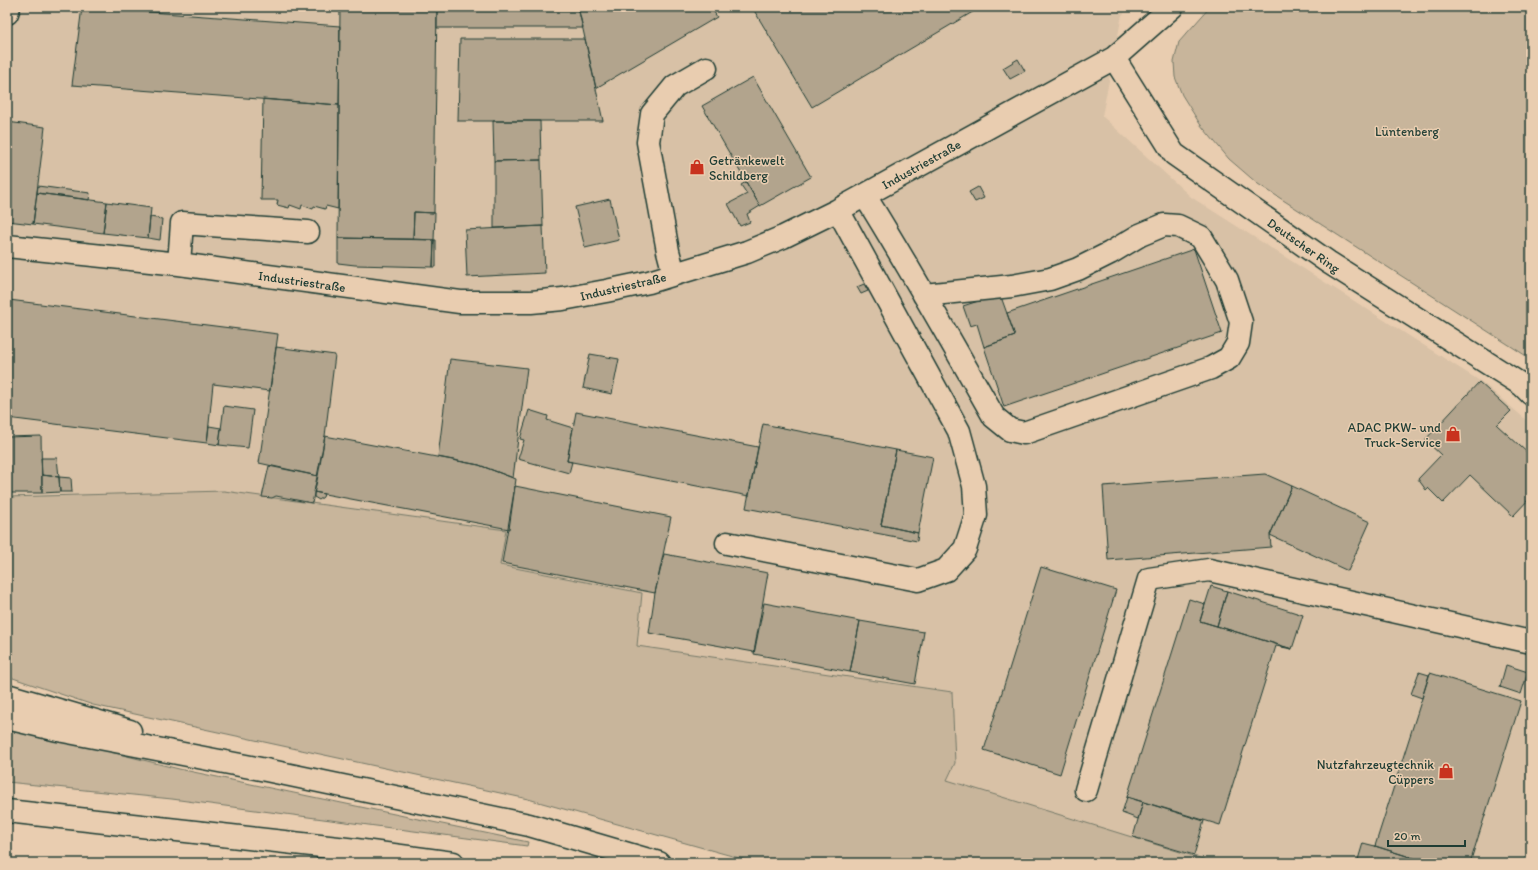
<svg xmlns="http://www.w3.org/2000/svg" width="1538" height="870" font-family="Itim,sans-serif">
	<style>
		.built { fill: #d8c1a6 }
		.green { fill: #c8b59b; stroke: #747968 }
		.building { fill: #b2a48d; stroke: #1f3d34 }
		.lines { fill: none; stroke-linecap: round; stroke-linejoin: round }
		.minor-casing { stroke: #1f3d34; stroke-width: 25 }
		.highway-casing { stroke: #1f3d34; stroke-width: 25 }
		.minor { stroke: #e9cdb0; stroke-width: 22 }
		.highway { stroke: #e9cdb0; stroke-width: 22 }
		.labels { text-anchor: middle; stroke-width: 3; stroke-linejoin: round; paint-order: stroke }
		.park-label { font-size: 13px; fill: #274339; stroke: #e9cdb0 }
		.poi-label { font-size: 13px; fill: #1f3d34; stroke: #e9cdb0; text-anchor: end }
		.street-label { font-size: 13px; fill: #1f3d34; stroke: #e9cdb0 }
	</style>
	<rect width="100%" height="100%" fill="#e9cdb0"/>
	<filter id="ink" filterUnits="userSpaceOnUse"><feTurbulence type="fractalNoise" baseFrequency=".025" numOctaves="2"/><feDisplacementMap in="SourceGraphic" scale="8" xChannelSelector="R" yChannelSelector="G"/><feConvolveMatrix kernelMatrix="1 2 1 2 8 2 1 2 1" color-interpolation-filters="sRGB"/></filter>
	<g filter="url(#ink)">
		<path class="built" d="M7 7H1131L1122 15 1102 116 1191 197 1483 383 1531 424V863H1216L946 780 955 763 952 692 637 646 642 593 499 565 506 530 224 492 7 497Z"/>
		<path class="green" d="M1210 7H1531V359L1258 184 1229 159 1200 124 1182 95 1175 77 1174 62 1179 42Z
			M224 491 506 530 500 565 642 593 637 646 952 692 955 763 947 780 1216 863H757L528 799 93 705 7 676V497Z
			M7 726 179 769 528 842 527 846 172 799 7 782Z"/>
		<path class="building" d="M82 7 340 26 339 105 72 85Z
			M340 7H437L434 213 414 212 413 239 338 238Z
			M437 7H578L583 28H437Z
			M578 7H711L717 17 596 88Z
			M752 7H981L812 107Z
			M460 39H585L603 121H458Z
			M1018 59 1025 71 1010 79 1003 68Z
			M753 77 811 177 760 206 702 106Z
			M263 99 339 105 338 209 326 206 325 209 314 206 313 209 302 205 301 209 290 205 289 208 277 205 278 200H261Z
			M493 121H540L541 160 494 161Z
			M7 122 45 127 33 224 7 221Z
			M541 160 543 226 494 228V161Z
			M746 182 760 206 747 214 750 222 740 226 728 204 747 194 741 185Z
			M38 186 90 193 89 200 37 193Z
			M978 187 984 198 975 202 969 192Z
			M37 193 107 202 103 233 33 224Z
			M610 199 619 240 585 248 575 207Z
			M107 202 151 208 148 238 103 233Z
			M414 212 435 213 434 240 413 239Z
			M150 217 162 219 160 240 148 238Z
			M543 226 545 273 467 277 465 230Z
			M338 238 434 240 433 267 355 265 338 263Z
			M434 240H436V267H433Z
			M1194 249 1222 333 1004 407 984 347 1015 336 1007 313Z
			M864 284 868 291 861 294 857 287Z
			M1000 294 1015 336 984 347 977 324 970 326 963 306Z
			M9 300 278 334 270 391 213 384 207 443 7 418V314Z
			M276 347 335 355 325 436 318 476 259 463Z
			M590 354 619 359 612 394 583 388Z
			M450 359 527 368 513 478 479 465 438 457Z
			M1479 382 1511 411 1497 425 1531 456V497L1513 516 1470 475 1443 503 1428 488 1426 490 1418 479 1441 455 1425 440Z
			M224 406 253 410 248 448 219 445Z
			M529 410 548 416 547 420 573 428 567 461 572 462 569 473 518 459 524 440 520 439Z
			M576 412 758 447 749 496 567 461Z
			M763 424 896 450 881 525 918 533 917 541 746 508Z
			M209 426 221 428 219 445 207 443Z
			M41 436 42 493H7V437Z
			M325 436 479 465 516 479 509 529 314 492Z
			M896 450 933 457 918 533 881 525Z
			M41 458H57L59 477 42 475Z
			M269 466 318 476 312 503 276 496 272 498 262 497Z
			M1265 474 1292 486 1270 535 1271 547 1108 560 1103 486Z
			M42 475 59 477 60 492 42 493Z
			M59 477 71 478 72 492H60Z
			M515 486 671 517 655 593 502 563Z
			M1292 486 1370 522 1348 571 1270 535Z
			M314 492 324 494 323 497 319 500 314 497Z
			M664 554 768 573 754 652 649 633 655 593Z
			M1041 567 1116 590 1060 774 984 750Z
			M1211 586 1227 591 1217 626 1200 621Z
			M1227 591 1303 615 1292 649 1217 626Z
			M1189 599 1205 604 1200 621 1292 649 1276 646 1220 825 1127 797Z
			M764 603 860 621 850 672 754 654Z
			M860 621 924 632 915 684 850 672Z
			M1506 665 1528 672 1521 694 1500 687Z
			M1419 672 1429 675 1422 698 1411 694Z
			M1430 673 1521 701 1470 863H1429L1375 846Z
			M1127 797 1143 802 1138 819 1122 813Z
			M1143 802 1204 821 1194 855 1133 837Z
			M1363 843 1375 846 1429 863H1357Z"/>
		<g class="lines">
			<defs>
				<path id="minor" d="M7 13 9 7
					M1114 58 1174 154 1328 262 1522 385 1531 394
					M865 196C910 268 952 343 994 417L1010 430 1024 433 1211 368 1229 358 1238 343 1241 322 1227 280 1201 237 1178 226 1164 225 1140 235 1110 253 1078 269 1050 279 1012 286 924 295
					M7 246 179 264 460 302H531L563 299 606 291 649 282 747 252 783 237 838 210 1114 58 1172 7
					M179 264 182 223 308 232
					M674 274 668 251 648 142 652 114 675 86 706 68
					M727 543 918 580 946 570 965 549 976 515 974 486 959 431 838 210
					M1086 790 1149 579 1209 570 1531 642"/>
				<path id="highway" d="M7 695 130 731
					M7 718 58 730 266 770 529 825 659 863
					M7 811 356 850 453 863"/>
			</defs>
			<use href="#minor" class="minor-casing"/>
			<use href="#highway" class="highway-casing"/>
			<use href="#minor" class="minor"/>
			<use href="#highway" class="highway"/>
		</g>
	</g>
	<defs>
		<symbol id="shop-bare" viewBox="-9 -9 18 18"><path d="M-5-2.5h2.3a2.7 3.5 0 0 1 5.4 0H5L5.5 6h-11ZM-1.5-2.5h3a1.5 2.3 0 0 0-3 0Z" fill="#c8321e" stroke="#e9cdb0" stroke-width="2.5" paint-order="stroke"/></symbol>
	</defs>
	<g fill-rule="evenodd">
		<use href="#shop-bare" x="686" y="156" width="22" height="22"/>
		<use href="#shop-bare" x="1442" y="423" width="22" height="22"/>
		<use href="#shop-bare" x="1435" y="760" width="22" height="22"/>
	</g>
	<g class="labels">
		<g class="park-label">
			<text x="1407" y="136">Lüntenberg</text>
		</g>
		<g class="poi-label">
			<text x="709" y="165" text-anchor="start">Getränkewelt<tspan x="709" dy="15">Schildberg</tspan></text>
			<text x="1441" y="432">ADAC PKW- und<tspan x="1441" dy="15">Truck-Service</tspan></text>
			<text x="1434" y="769">Nutzfahrzeugtechnik<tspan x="1434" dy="15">Cüppers</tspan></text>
		</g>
		<g class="street-label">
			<text transform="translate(921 164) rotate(-29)" y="5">Industriestraße</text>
			<text transform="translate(1304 245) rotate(35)" y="5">Deutscher Ring</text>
			<text transform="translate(302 281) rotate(8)" y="5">Industriestraße</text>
			<text transform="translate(623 286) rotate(-13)" y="5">Industriestraße</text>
		</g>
	</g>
	<rect width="1538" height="870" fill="none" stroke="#e9cdb0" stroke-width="24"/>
	<rect x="12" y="12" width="1514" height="846" fill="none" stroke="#1f3d34" stroke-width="1.5" filter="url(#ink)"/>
	<path d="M1388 840v6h77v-6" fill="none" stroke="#1f3d34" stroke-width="2"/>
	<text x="1394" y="840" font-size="12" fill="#1f3d34" stroke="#e9cdb0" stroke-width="3" paint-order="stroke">20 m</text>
</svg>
